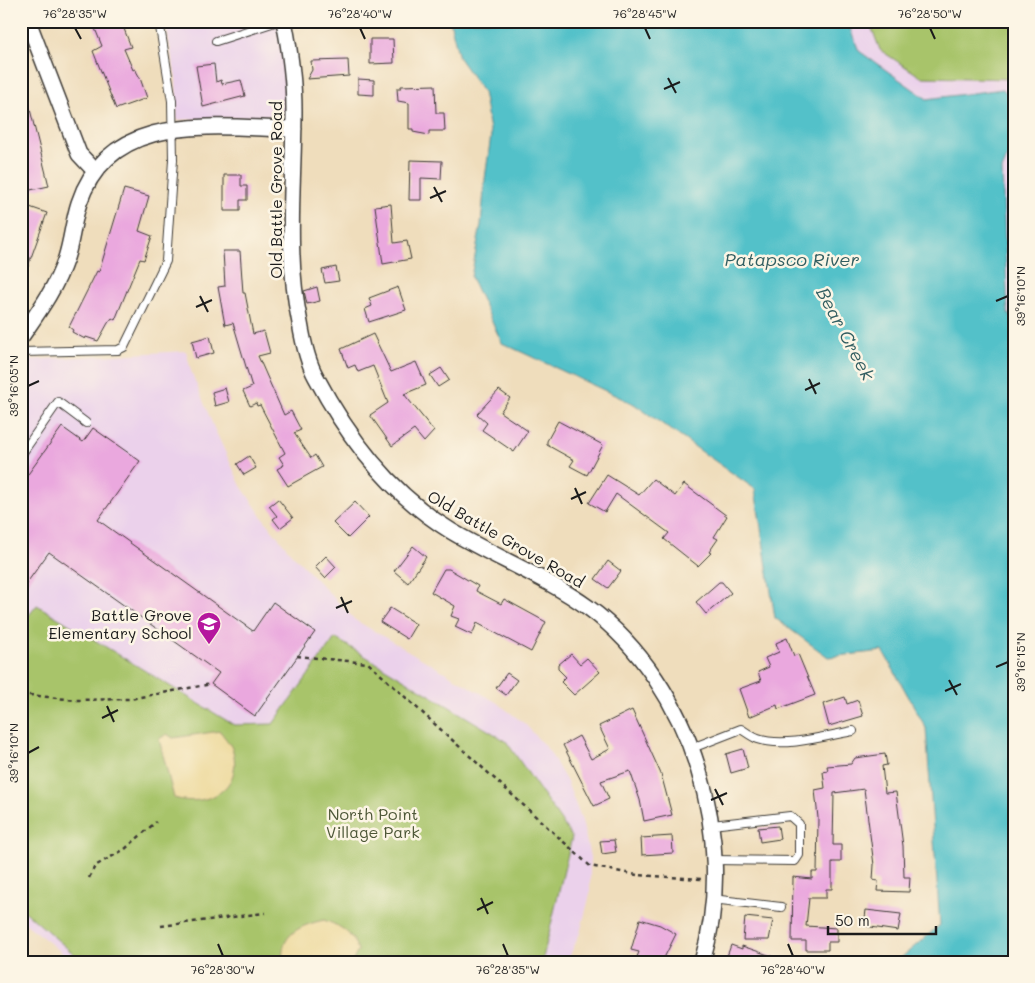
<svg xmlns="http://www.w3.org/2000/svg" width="1035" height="983" font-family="Mali,sans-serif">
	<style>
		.built { fill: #ebd1eb }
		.green { fill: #a8c46a; stroke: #627043 }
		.sand { fill: #eeda9e; stroke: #857b5d }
		.water { fill: #53c1c9; stroke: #386e72 }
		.building { fill: #eaa8de }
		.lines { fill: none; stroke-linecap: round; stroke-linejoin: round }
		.lane-casing { stroke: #3c3934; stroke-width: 10 }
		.street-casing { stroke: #3c3934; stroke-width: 18 }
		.path { stroke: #3c3934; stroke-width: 2.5; stroke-dasharray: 4 4; stroke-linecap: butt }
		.lane { stroke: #fff; stroke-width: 8 }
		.street { stroke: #fff; stroke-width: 15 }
		.ticks { fill: none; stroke: #1c1c1c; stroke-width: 2 }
		.labels { text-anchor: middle; stroke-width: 5; stroke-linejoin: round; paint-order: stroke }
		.street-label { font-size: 16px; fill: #1c1c1c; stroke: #fcf5e5 }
		.poi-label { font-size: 16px; fill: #1c1c1c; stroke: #fcf5e5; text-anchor: end }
		.park-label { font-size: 16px; fill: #4d5737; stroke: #fcf5e5 }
		.water-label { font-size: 18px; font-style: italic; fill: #325e61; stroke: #fcf5e5 }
		.neatline { fill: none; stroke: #1c1c1c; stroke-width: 2 }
		.ticks-label { font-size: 12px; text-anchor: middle; fill: #1c1c1c }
	</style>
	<rect width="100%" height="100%" fill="#fcf5e5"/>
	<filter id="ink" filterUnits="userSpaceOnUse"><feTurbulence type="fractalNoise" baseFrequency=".02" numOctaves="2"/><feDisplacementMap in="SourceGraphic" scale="10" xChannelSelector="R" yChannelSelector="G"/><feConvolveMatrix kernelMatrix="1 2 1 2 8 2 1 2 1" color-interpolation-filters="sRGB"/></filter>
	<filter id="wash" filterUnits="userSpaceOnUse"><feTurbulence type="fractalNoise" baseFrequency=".0096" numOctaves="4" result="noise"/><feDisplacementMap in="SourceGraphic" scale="20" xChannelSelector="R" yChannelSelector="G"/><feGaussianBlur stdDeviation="1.12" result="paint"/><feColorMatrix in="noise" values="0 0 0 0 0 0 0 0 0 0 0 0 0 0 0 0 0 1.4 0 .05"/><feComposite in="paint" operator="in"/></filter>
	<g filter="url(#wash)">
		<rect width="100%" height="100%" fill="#efddbc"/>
		<path class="built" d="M165 21H279L290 115 177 120 176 78Z
			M847 21H1014V102L1003 89 927 99 859 51Z
			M1014 141V321L1008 313 1002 170Z
			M186 351 191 371 214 428 241 486 266 522 291 553 355 620 496 702 525 724 549 751 567 782 582 821 590 857V894L580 933 567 962H74L21 920V367L27 360Z"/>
		<path class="green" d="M869 21H1014V79L921 77 880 50Z
			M37 605 234 725 273 724 335 638 506 741 572 837 542 962H83L21 908V625Z"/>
		<path class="sand" d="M220 731C224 737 231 744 233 751 243 789 207 808 174 798L159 739 167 734 173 738Z
			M324 920C342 927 352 932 358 951L352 962H283C279 934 301 925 324 920Z"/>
		<path class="water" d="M450 21H847L859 51 927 99 1003 89 1014 102V141L1002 170 1008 313 1014 321V962H896L940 925 926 728 883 651 828 657 775 618 755 489 634 404 502 343 471 277 481 225 485 179 491 135 483 92 459 58Z"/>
		<g id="blocks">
			<path class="building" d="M92 21H121L131 47 124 49 133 70 135 69 140 78 147 98 116 109 93 51 102 46Z
				M370 39H393L394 63 370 64Z
				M348 60 349 76 307 79 312 70 311 61Z
				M214 64 216 82 221 80 222 84 241 80 245 96 203 107 196 66Z
				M358 79 374 80V95L358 94Z
				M435 85 436 113H444L445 131H429V135L413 132V129H409V103L398 101 397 88H401V86Z
				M21 89H25L49 186 21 192Z
				M410 160 442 161 441 179 421 178V200H409Z
				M224 175H241V186H247V200H240V211H224Z
				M124 189 149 196 139 231 152 236 144 260 140 259 115 320 112 318 108 323 98 341 86 337 85 339 72 332 73 330 69 327 97 271 99 272Z
				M21 204 47 213 23 280H21Z
				M391 204 394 243 407 241 411 259 383 264 375 206Z
				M223 251H240L243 293H245L253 334 264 331 270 353 258 356 284 415 291 411 301 430 294 433 311 458 315 455 322 467 288 486 277 469 284 465 279 457 285 453 260 405 257 406 256 403 250 406 243 391 252 387 233 323 225 325 218 287 225 286Z
				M336 267 339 281 325 283 322 270Z
				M317 287 320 301 307 304 304 291Z
				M398 287 406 310 369 322 365 309 372 306 369 298Z
				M373 334 391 372 416 362 426 385 404 394 434 431 424 442 414 430 392 446 370 415 388 403 373 366 358 372 355 365 348 368 341 349Z
				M210 336 214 353 196 358 192 341Z
				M441 368 449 380 438 387 430 375Z
				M225 388 229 402 215 406 212 392Z
				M499 390 510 398 500 412 528 431 514 452 482 430 487 423 477 414Z
				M558 421 603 445 587 475 570 466 574 460 547 445V441Z
				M62 427 83 442 93 428 140 461 98 520 253 631 273 602 315 632 255 716 211 684 219 673 49 552 21 591V484Z
				M249 456 256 468 244 475 237 464Z
				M607 475 639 495 653 479 675 496 684 484 727 516 714 537 718 539 709 552 711 553 698 566 664 539 669 533 616 494 605 512 589 503Z
				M278 499 293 518 280 528 273 519 277 516 269 506Z
				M355 502 369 517 348 538 333 523Z
				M413 546 426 557 408 583 394 571Z
				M326 556 336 567 325 578 315 567Z
				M608 561 621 571 608 588 595 579Z
				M444 569H449L478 586 476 591 501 604 504 599 546 622 531 652 477 623 472 635 455 627 459 619 451 616 455 606 431 592Z
				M719 582H722L731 593 706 614 696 602Z
				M390 608 416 624 407 639 380 622Z
				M787 638 794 656 798 654 815 695 778 709 777 705 749 717 739 689 761 681 758 672 769 667 765 658 779 652 776 643Z
				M571 654 580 664 587 658 600 672 574 695 561 682 566 677 558 669V665Z
				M507 673 517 680 506 695 496 688Z
				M845 697 847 704 858 700 863 716 829 726 823 704Z
				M632 710 661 774 672 815 644 821 640 800 630 771 601 781 609 799 594 806 563 745 579 736 591 759 610 749 599 726Z
				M743 749 748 768 731 773 726 754Z
				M885 754 887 765 882 766 885 793 896 792 903 846 904 877H910L909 892 877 891 878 881 873 880 874 865 864 789 834 793 833 845H841V862H832V889H826V898H809L806 926 837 928V942H828V950H806V941H792L793 877 812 879V872H817L818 818 815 790 825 788 823 772 828 771 827 766 851 764 855 758Z
				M778 826 780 839 760 842 758 828Z
				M672 836 673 853 642 855 641 838Z
				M614 840 616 852 602 854 600 841Z
				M866 910 901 914 898 931 864 926Z
				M745 917 773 920 769 940H743Z
				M640 919 660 925 676 934 662 962H635L639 952 631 950Z
				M731 945 742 949V946L783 960V962H725Z"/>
		</g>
	</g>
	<g filter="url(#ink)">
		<use href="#blocks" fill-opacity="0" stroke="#3c3934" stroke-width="1"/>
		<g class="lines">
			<defs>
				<path id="lane" d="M216 41 278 21
					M21 352 118 350 124 347 166 261 173 160 172 101 159 21
					M21 455 58 402 86 423
					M692 748 741 729C746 732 752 737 758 739 784 748 826 736 853 731
					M712 825 790 816 799 824V855L795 861 713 860
					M712 899 781 907"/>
				<path id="street" d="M28 21 79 154 95 171
					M284 21C290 51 294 80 294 110 294 182 285 253 300 323 303 341 307 361 316 377 348 438 392 495 451 531 496 558 546 577 589 608 692 684 739 841 702 962
					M21 337C39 311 56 288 66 258 72 240 73 221 79 203 110 109 217 128 294 129"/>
			</defs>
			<use href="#lane" class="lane-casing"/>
			<use href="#street" class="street-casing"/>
			<path class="path" d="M297 656 368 663 590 866 637 875 701 879
				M21 694 75 700 130 699 211 684
				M89 878 95 866 125 849 156 822
				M161 926 265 913"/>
			<use href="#lane" class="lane"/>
			<use href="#street" class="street"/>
		</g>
	</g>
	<path class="ticks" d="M75 28 81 39M360 28 365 39M645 28 650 39M930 28 935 39M668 78 676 93M664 89 680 82M434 187 442 202M430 198 446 191M200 296 208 312M996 301 1008 296M196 307 212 300M809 379 816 394M28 386 39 381M805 390 820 383M575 488 582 504M571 499 586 492M341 597 348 613M336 608 352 601M996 667 1008 662M949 680 957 695M945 691 961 684M107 706 114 722M102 718 118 710M28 753 39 747M715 789 723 805M711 800 727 793M481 898 488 914M477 910 493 902M218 944 223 956M503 944 508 956M788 944 793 956"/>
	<defs>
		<symbol id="school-pin" viewBox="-11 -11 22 30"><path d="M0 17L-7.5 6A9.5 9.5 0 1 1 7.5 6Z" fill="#b5179e" stroke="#fcf5e5"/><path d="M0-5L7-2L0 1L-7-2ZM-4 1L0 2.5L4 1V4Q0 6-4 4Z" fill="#fff"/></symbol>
	</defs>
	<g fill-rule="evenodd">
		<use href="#school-pin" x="195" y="610" width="28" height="38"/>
	</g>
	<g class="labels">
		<g class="street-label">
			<text transform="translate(276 190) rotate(-90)" y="6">Old Battle Grove Road</text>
			<text transform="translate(506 539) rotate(30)" y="6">Old Battle Grove Road</text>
		</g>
		<g class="poi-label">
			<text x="192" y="621">Battle Grove<tspan x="192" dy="18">Elementary School</tspan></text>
		</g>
		<g class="park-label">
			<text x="373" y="820">North Point<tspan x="373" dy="18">Village Park</tspan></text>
		</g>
		<g class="water-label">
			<text x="792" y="266">Patapsco River</text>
			<text transform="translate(845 334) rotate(62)" y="6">Bear Creek</text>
		</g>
	</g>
	<rect width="1035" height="983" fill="none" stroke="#fcf5e5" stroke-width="55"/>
	<path d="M828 926v8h108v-8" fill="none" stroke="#1c1c1c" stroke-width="2.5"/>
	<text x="835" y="926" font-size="15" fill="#1c1c1c" stroke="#fcf5e5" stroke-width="4" paint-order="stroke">50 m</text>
	<rect x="28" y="28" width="980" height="928" class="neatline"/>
	<g class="ticks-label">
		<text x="75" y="18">76°28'35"W</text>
		<text x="360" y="18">76°28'40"W</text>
		<text x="645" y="18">76°28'45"W</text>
		<text x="930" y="18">76°28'50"W</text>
		<text transform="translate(1021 296) rotate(-90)" y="4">39°16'10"N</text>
		<text transform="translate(14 386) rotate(-90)" y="4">39°16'05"N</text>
		<text transform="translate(1021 662) rotate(-90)" y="4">39°16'15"N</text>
		<text transform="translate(14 753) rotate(-90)" y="4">39°16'10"N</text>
		<text x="223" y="974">76°28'30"W</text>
		<text x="508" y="974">76°28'35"W</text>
		<text x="793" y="974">76°28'40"W</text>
	</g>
</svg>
